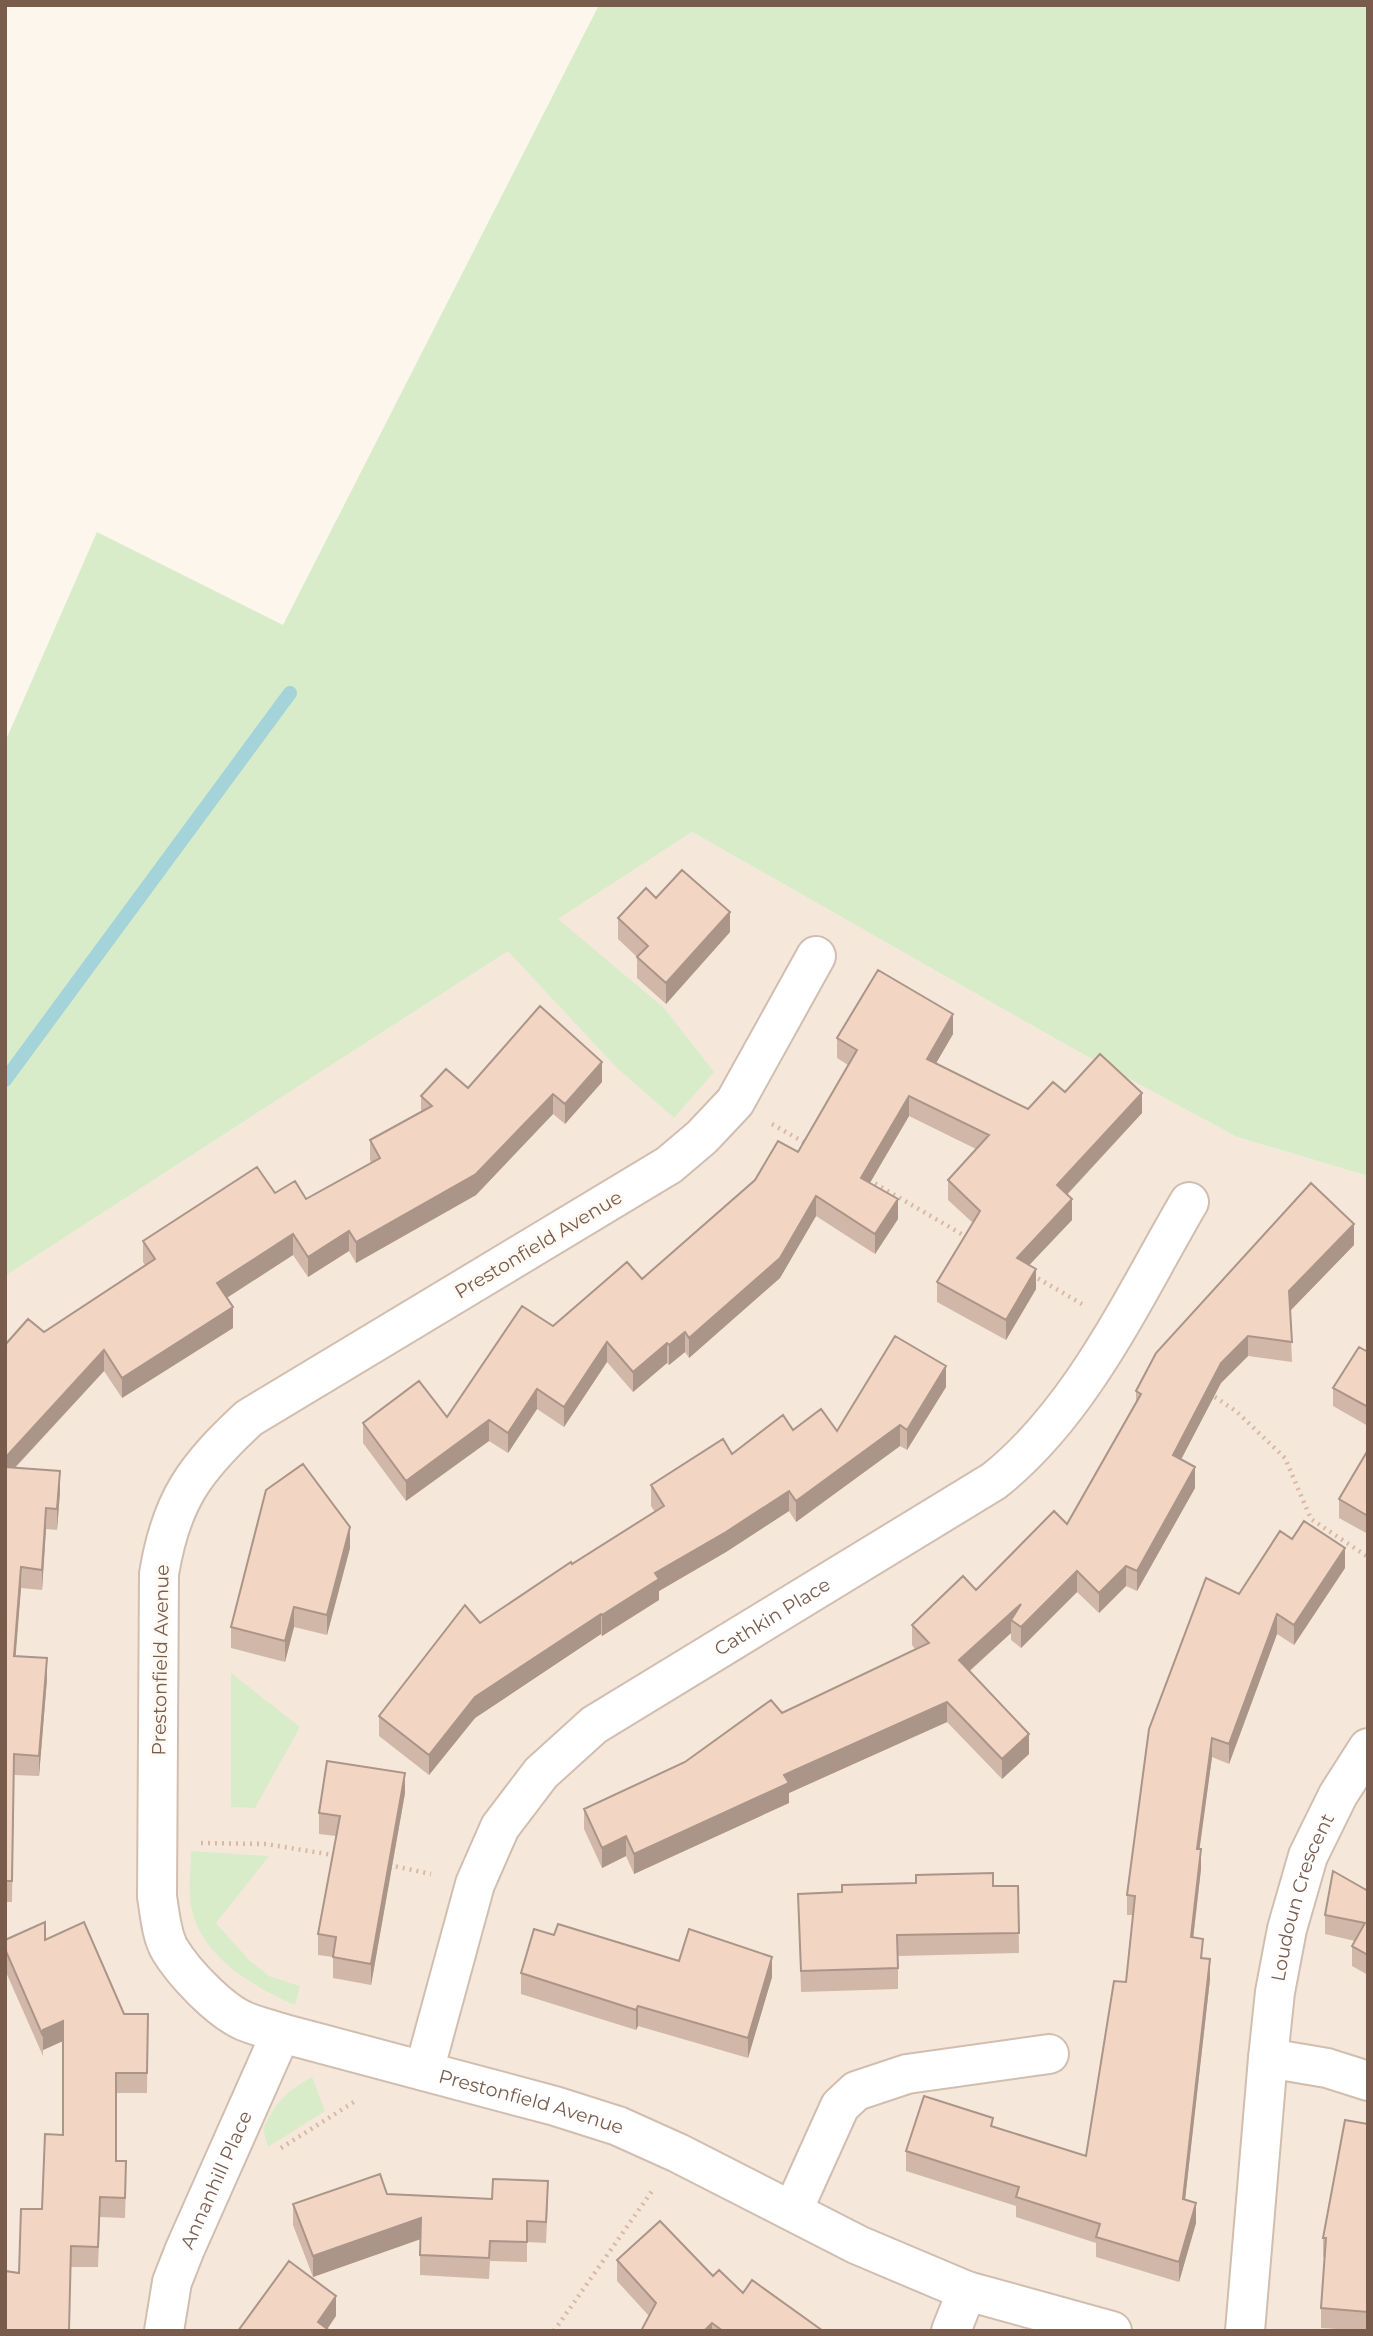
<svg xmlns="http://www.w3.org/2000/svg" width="1373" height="2336" font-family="Montserrat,sans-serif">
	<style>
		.residential { fill: #f5e8da }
		.green { fill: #d8ecc9 }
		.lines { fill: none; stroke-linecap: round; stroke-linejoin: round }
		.stream { stroke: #a5d3da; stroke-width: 14 }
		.minor-casing { stroke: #d1beb0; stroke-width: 42 }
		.path { stroke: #d9b8a5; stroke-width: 4.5; stroke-dasharray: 2 5; stroke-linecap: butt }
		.minor { stroke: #fff; stroke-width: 38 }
		.wall { fill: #d1b7a8 }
		.shaded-wall { fill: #aa9588 }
		.building { fill: #f3d5c3; stroke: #aa9588; stroke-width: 2 }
		.labels { text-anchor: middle; stroke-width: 6; stroke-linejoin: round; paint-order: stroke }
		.street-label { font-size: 19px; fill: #7a5c4d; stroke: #fffaf3 }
	</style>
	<rect width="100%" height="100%" fill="#fdf6ec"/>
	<path class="residential" d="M692 832 1070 1047 1237 1137 1368 1176V2331H5V1276Z"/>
	<path class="green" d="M599 5H1368V1176L1237 1137 1070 1047 692 832 558 919 664 1008 714 1072 674 1118 616 1067 508 951 5 1276V742L97 532 283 625Z
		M231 1673 300 1727 255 1808 231 1807Z
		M191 1851 269 1856 216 1923 248 1959 269 1976 300 1986 295 2005C252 1986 200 1956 191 1906 188 1889 191 1869 191 1851Z
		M312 2077 325 2111 268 2147 263 2129C276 2101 286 2092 312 2077Z"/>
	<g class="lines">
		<path class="stream" d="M5 1080 290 693"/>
		<defs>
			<g id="minor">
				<path id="s1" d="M816 956 735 1102 702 1137 669 1165 249 1418C195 1468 171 1500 159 1574L157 1897C160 1913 161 1935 170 1950 184 1973 219 2010 244 2021 256 2026 269 2029 281 2033L555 2106 618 2126 678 2153 858 2245 967 2291 1112 2331"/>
				<path d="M1268 2058 1327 2068 1368 2081"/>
				<path id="s2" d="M424 2071 475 1884 500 1827 541 1773 594 1725 994 1481C1082 1411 1133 1298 1189 1202"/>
				<path d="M793 2210 840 2106 856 2091 907 2074 1049 2054"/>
				<path id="s3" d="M164 2331 172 2282 185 2249 281 2033"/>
				<path d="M951 2331 967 2291"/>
				<path id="s4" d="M1245 2331 1268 2058 1275 1992 1287 1929 1308 1856 1338 1795 1368 1748"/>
			</g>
		</defs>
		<use href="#minor" class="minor-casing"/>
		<path class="path" d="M772 1124 807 1144
			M869 1180 970 1239
			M1032 1275 1082 1304
			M1209 1393 1237 1412 1285 1458 1311 1519 1368 1557
			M201 1843 266 1844 339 1856
			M389 1865 431 1874
			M281 2148 357 2100
			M554 2331 652 2191"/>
		<use href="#minor" class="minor"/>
	</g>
	<path class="wall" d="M656 898 730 932 666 1004 637 978V957L618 939V918Z
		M953 1034 936 1063 1028 1109 1065 1092 1142 1113 1067 1195 1072 1220 1029 1265 1036 1289 1006 1340 937 1302V1282L973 1223 948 1200V1180L976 1149 909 1116 870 1183 898 1219 875 1254 816 1216 780 1278 689 1358 685 1352 669 1365 667 1363 633 1392 607 1362 564 1427 537 1409 508 1453 489 1441 406 1501 363 1443V1423L447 1417 553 1326 642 1279 798 1152 848 1065 837 1058V1038Z
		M602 1082 565 1124 553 1114 476 1195 356 1263 349 1251 308 1277 293 1255 227 1298 233 1328 122 1398 104 1371 15 1468 60 1492 57 1530 46 1529 42 1590 21 1588 15 1656 47 1679 39 1776 14 1775 12 1902H5V1345L44 1332 145 1265 143 1262V1241L275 1193 306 1199 371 1163 370 1160V1140L421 1112V1096L468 1088Z
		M1354 1245 1290 1311 1292 1362 1248 1356 1221 1383 1181 1459 1195 1488 1137 1591 1126 1586 1099 1613 1077 1592 1021 1648 1011 1640V1633L970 1671 1029 1754 1002 1779 947 1722 789 1793V1803L634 1874 626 1856 602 1868 584 1829V1809L685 1762 782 1713 915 1649 912 1645V1625L976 1590 1067 1524 1136 1402V1391Z
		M1368 1352V1426L1333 1406V1388Z
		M946 1387 907 1450 900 1446 796 1522 789 1511 726 1552 659 1591V1600L602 1636 601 1634 475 1718 429 1775 379 1736V1716L480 1623 572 1564 655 1512 651 1506V1485L793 1430 837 1431Z
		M1368 1450V1534L1339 1518V1499Z
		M1292 1539 1345 1568 1294 1645 1277 1634 1229 1764 1212 1757 1199 1849 1201 1869 1193 1938 1203 1958 1210 1979 1185 2199 1196 2223 1179 2282 1096 2257V2243L1016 2217V2206L906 2171V2151L993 2127 1086 2156 1126 1982 1133 1915H1127V1895Z
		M350 1548 327 1635 294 1627 285 1662 231 1648V1627Z
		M405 1793 371 1985 333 1978V1957L318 1955V1934L336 1836 319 1834V1813Z
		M1018 1886 1019 1953 898 1956V1989L801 1992 798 1894Z
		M1368 1891V1975L1352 1966V1946L1355 1941 1325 1934V1915Z
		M554 1935 679 1961 772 1977 748 2058 638 2026 636 2030 521 1994V1973Z
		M5 1940H45L124 2014H148L147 2093H116V2161L126 2181 125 2218 100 2217 98 2267H71L19 2273 42 2209 63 2135V2041L43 2050V2056L5 1970Z
		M1368 2124V2331L1321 2328V2308L1325 2258 1323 2257V2238Z
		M387 2194 548 2202 546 2243 527 2242V2262L490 2261 489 2279 420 2275V2239L313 2277 293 2225V2204Z
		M617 2260 713 2276 743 2293 823 2331H641L649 2316 617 2281Z"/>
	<path class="shaded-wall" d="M730 912V932L666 1004V983Z
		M953 1014V1034L927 1079V1059Z
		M602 1062V1082L565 1124V1104Z
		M1142 1093V1113L1057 1205V1185Z
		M553 1094V1114L476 1195 356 1263V1242Z
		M909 1096V1116L861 1198V1178Z
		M816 1196V1216L780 1278 689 1358V1338Z
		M898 1199V1219L875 1254V1234Z
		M1072 1199V1220L1017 1278V1258Z
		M1354 1224V1245L1289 1312V1291Z
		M349 1231V1251L308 1277V1257Z
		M293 1234V1255L217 1304V1283Z
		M1036 1269V1289L1006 1340V1320Z
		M233 1307V1328L122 1398V1378Z
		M685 1332V1352L669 1365V1345Z
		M1248 1336V1356L1221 1383 1173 1475V1455L1221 1363Z
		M607 1342V1362L564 1427V1407Z
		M667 1343V1363L633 1392V1372Z
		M104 1350V1371L5 1478V1458Z
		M946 1366V1387L907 1450V1430Z
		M537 1389V1409L508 1453V1433Z
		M489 1420V1441L406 1501V1481Z
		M900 1425V1446L796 1522V1501Z
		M1195 1467V1488L1137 1591V1571Z
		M60 1471V1492L57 1530V1509Z
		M789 1491V1511L726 1552 659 1591V1600L602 1636V1615L655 1573Z
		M46 1508V1529L42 1590V1570Z
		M350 1527V1548L327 1635V1615Z
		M1345 1548V1568L1294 1645V1625Z
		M1126 1566V1586L1099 1613V1593Z
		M21 1567V1588L14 1677V1656Z
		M1077 1571V1592L1021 1648V1627Z
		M1021 1604 1011 1620V1633L959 1680V1660Z
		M294 1607V1627L285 1662V1641Z
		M601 1614V1634L475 1718 429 1775V1755L475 1697Z
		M1277 1614V1634L1229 1764V1744Z
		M47 1658V1679L39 1776V1756Z
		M947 1702V1722L789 1793V1803L634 1874V1854L784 1775Z
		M1029 1734V1754L1002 1779V1759Z
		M1212 1738V1757L1197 1868V1849Z
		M405 1773V1793L371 1985V1964Z
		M626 1836V1856L602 1868V1848Z
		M1201 1849V1869L1191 1957V1937Z
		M772 1957V1977L748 2058V2038Z
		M1210 1959V1979L1183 2218V2199Z
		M638 2006V2026L636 2030V2010Z
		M63 2021V2041L43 2050V2030Z
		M1196 2203V2223L1179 2282V2262Z
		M421 2218V2239L313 2277V2256Z
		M336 2296V2316L326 2331 318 2322Z
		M712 2323V2331H704Z"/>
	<path class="building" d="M682 870 730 912 666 983 637 957 648 946 618 918 646 888 656 898Z
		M878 970 953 1014 927 1059 1028 1109 1053 1082 1065 1092 1100 1054 1142 1093 1057 1185 1072 1199 1017 1258 1036 1269 1006 1320 937 1282 980 1211 948 1180 989 1135 909 1096 861 1178 898 1199 875 1234 816 1196 780 1258 689 1338 685 1332 669 1345 667 1343 633 1372 607 1342 564 1407 537 1389 508 1433 489 1420 406 1481 363 1423 419 1381 447 1417 522 1306 553 1326 627 1262 642 1279 755 1180 778 1141 798 1152 857 1050 837 1038Z
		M540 1006 602 1062 565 1104 553 1094 476 1174 356 1242 349 1231 308 1257 293 1234 217 1283 233 1307 122 1378 104 1350 5 1458V1345L28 1319 44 1332 155 1259 143 1241 257 1167 275 1193 295 1181 306 1199 380 1158 370 1140 432 1106 421 1096 446 1069 468 1088Z
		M1311 1183 1354 1224 1289 1291 1292 1342 1248 1336 1221 1363 1173 1455 1195 1467 1137 1571 1126 1566 1099 1593 1077 1571 1021 1627 1011 1620 1021 1604 959 1660 1029 1734 1002 1759 947 1702 784 1775 789 1783 634 1854 626 1836 602 1848 584 1809 685 1762 771 1700 782 1713 929 1643 912 1625 963 1576 976 1590 1054 1511 1067 1524 1141 1394 1136 1391 1156 1353Z
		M895 1336 946 1366 907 1430 900 1425 796 1501 789 1491 726 1532 655 1573 659 1579 602 1615 601 1614 475 1697 429 1755 379 1716 465 1605 480 1623 571 1562 572 1564 664 1506 651 1485 723 1439 732 1454 783 1415 793 1430 821 1409 837 1431Z
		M1359 1347 1368 1352V1407L1333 1388Z
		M1368 1450V1516L1339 1499Z
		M303 1464 350 1527 327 1615 294 1607 285 1641 231 1627 266 1490Z
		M5 1467 60 1471 57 1509 46 1508 42 1570 21 1567 14 1656 47 1658 39 1756 14 1754 12 1881H5Z
		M1304 1521 1345 1548 1294 1625 1277 1614 1229 1744 1212 1738 1197 1849H1201L1191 1937 1203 1939 1201 1958 1210 1959 1183 2199 1196 2203 1179 2262 1096 2237 1100 2224 1016 2197 1019 2187 906 2151 924 2096 993 2118 991 2126 1086 2156 1114 1981 1126 1982 1135 1896 1127 1895 1149 1729 1206 1578 1239 1594 1280 1531 1292 1539Z
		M327 1761 405 1773 371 1964 333 1957 336 1937 318 1934 340 1816 319 1813Z
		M1333 1871 1368 1891V1955L1352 1946 1365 1923 1325 1915Z
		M993 1873V1886H1018L1019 1933 897 1935 898 1968 801 1971 798 1894 842 1892V1885L916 1883V1875Z
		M45 1922V1940L84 1922 124 2014H148L147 2073H116V2161H126L125 2198 100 2197 98 2247 71 2246 69 2331H5V2271L19 2273 21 2209H42L45 2134 63 2135V2021L43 2030V2036L5 1949V1940Z
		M558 1924 679 1961 689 1929 772 1957 748 2038 638 2006 636 2010 521 1973 534 1929 554 1935Z
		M1345 2120 1368 2124V2312L1321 2308 1326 2238H1323Z
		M380 2174 387 2194 492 2199 493 2179 548 2181 546 2222 527 2221V2242L490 2241 489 2258 420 2255 421 2218 313 2256 293 2204Z
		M660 2221 713 2276 719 2270 743 2293 752 2280 823 2331H723L712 2323 704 2331H641L656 2303 617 2260Z
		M289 2261 336 2296 318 2322 330 2331H238Z"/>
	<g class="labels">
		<g class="street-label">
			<text transform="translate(538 1244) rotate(-31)" y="7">Prestonfield Avenue</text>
			<text dy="7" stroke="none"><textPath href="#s2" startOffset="604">Cathkin Place</textPath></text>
			<text transform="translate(160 1660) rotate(-89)" y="7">Prestonfield Avenue</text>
			<text dy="7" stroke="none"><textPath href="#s4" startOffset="439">Loudoun Crescent</textPath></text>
			<text dy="7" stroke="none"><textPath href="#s1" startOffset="1713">Prestonfield Avenue</textPath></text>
			<text dy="7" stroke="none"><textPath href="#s3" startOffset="161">Annanhill Place</textPath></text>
		</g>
	</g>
	<rect width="1373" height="2336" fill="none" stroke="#7a5c4d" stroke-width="14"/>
</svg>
